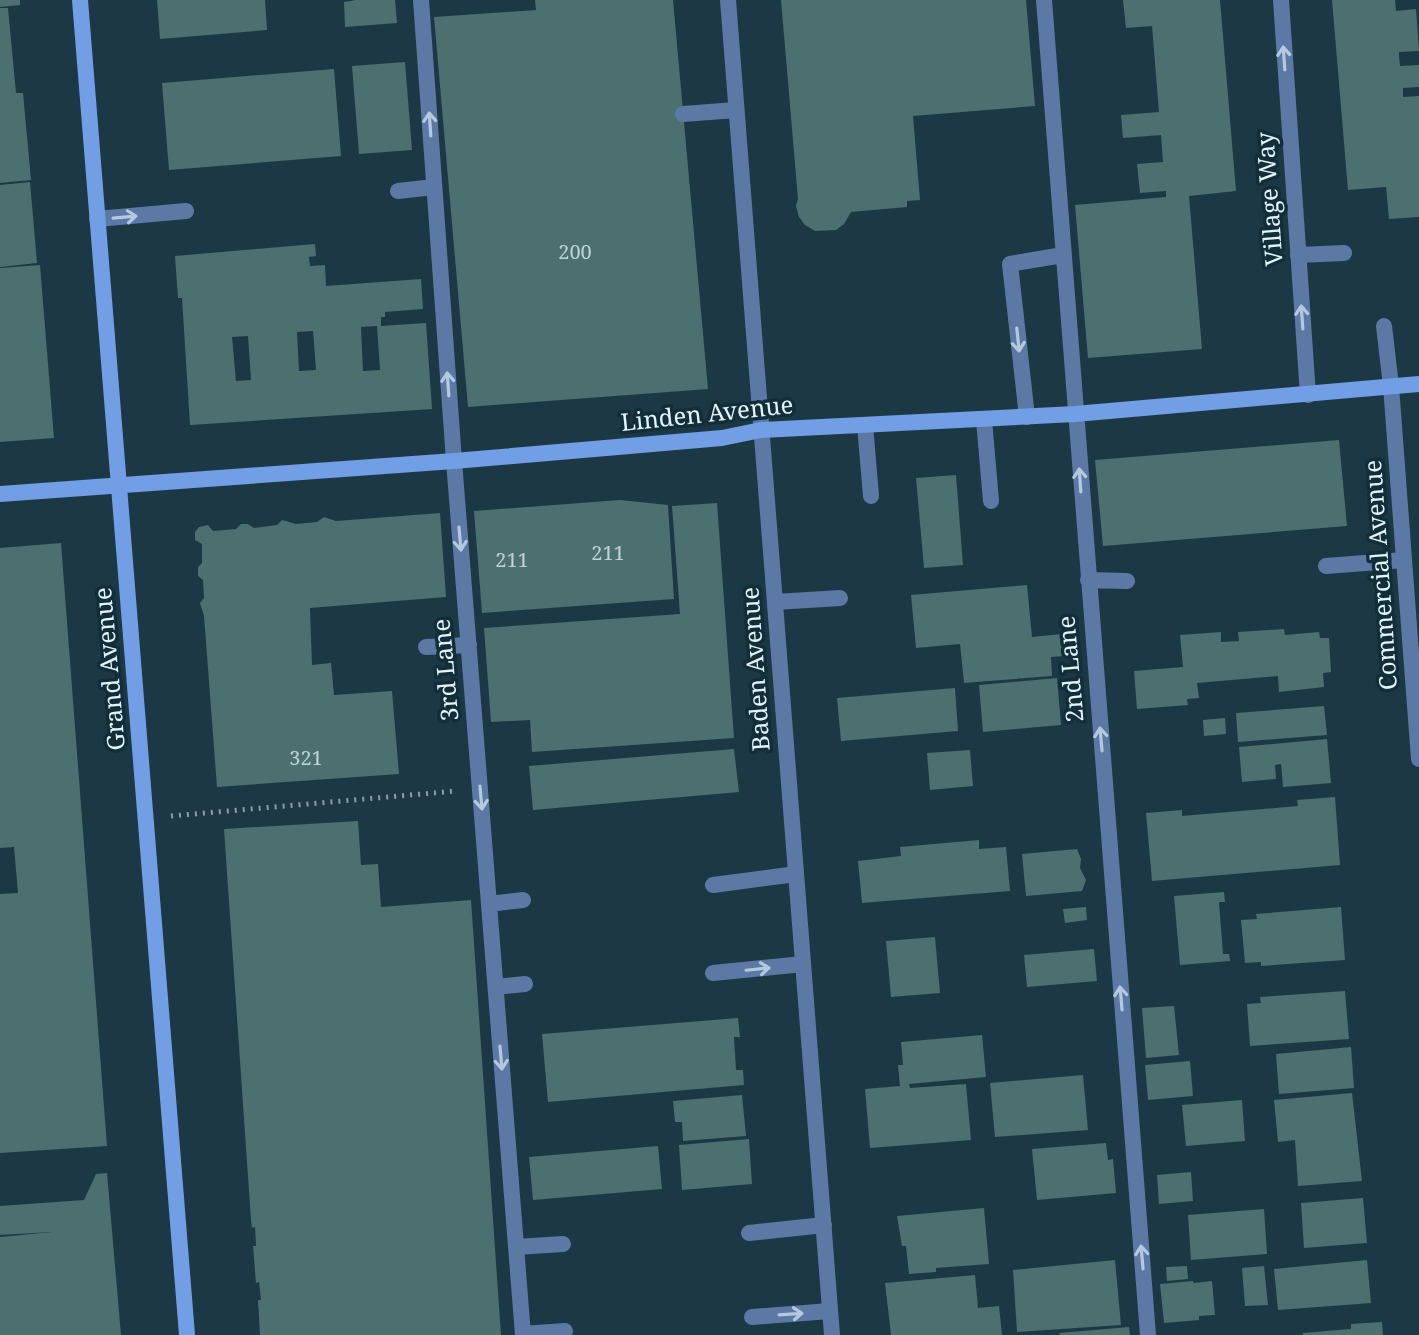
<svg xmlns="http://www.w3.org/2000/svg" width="1419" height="1335" font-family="'Noto Serif',serif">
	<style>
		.building { fill: #4c6f6f; fill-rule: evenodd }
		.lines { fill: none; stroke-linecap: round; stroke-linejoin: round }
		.path { stroke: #899ea8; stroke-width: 5; stroke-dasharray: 2 6; stroke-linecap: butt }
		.lane { stroke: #5c78a5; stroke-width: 16 }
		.street { stroke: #5c78a5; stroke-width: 16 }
		.secondary { stroke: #719ee5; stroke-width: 16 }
		.oneway { stroke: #b4c9de }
		.labels { text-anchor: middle; stroke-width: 7; stroke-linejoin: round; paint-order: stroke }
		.number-label { font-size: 20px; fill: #bed3d9 }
		.street-label { font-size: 24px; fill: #e4f4fc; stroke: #122e39 }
	</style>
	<rect width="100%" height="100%" fill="#1c3844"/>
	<path class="building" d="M0 0H20V5L0 7Z
		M157 0H265L267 30 160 39Z
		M356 0H395L397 23 345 27 344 2Z
		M535 0H673L708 389 468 407 434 17 536 10Z
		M781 0H1026L1035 106 913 116 920 200 907 201V207L851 212 844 224 836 230 815 231 805 225 799 217 796 206 798 199Z
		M1123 0H1220L1236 191 1189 196 1202 349 1088 358 1075 205 1166 197V191L1140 193 1137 164 1163 162 1161 135 1123 138 1121 115 1159 112 1152 26 1126 28Z
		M1332 0H1395L1396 11 1416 9 1419 51 1399 52V56L1400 66 1419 65V87L1403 88V97L1419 96V217L1389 219 1386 187 1348 190Z
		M0 8H8L16 93H23L31 180 0 183Z
		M405 62 412 150 359 154 352 66Z
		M334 69 341 156 169 170 162 83Z
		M30 182 37 263 0 267V185Z
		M315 244 316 256 309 257 310 266 325 265 326 286 421 279 423 309 385 312V317H381V326L426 323 432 409 190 425 182 298H178L175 256ZM377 326 380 370 363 371 361 327ZM313 331 316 370 299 371 297 332ZM248 336 251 380 236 381 232 337Z
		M40 265 54 438 0 442V268Z
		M1339 440 1347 526 1103 546 1095 460Z
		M956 475 963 565 924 568 916 478Z
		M620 500 668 505 674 599 482 613 474 511Z
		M717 503 734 738 532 752 530 720 491 722 484 628 680 614 672 506Z
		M440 513 446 597 310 608 312 665 331 663 334 695 392 691 399 774 217 787 204 616 200 603 204 598 203 580 198 576V567L202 563V544L195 540V532L199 527 208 525 213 531 236 529 241 524H248L254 528 277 525 282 520 296 524 317 522 324 517 336 521Z
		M61 543 107 1146 0 1153V894L18 893 14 847 0 848V548Z
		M1027 585 1032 637 1062 634 1064 656 1051 657 1052 676 964 683 960 644 916 648 911 595Z
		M1284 629 1285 635 1319 632 1320 638H1329L1331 672 1323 673 1324 687 1279 692 1278 676 1197 683 1199 698 1187 699 1188 705 1137 709 1134 671 1183 667 1180 635 1221 632V642L1239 641 1238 632Z
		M1057 678 1061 725 983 732 979 685Z
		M955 688 958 731 841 741 837 698Z
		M1324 706 1327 735 1238 742 1236 713Z
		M1225 718 1226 734 1204 736 1203 720Z
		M1327 739 1331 783 1283 787 1281 764 1275 765 1276 779 1242 782 1239 747Z
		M734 749 739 792 533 810 529 766Z
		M970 750 973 786 930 790 927 753Z
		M1335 797 1340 865 1152 881 1146 813 1182 810V816L1298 806 1297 800Z
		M358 821 361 865 378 864 381 907 471 900 501 1335H260L258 1300H261L259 1282 256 1283 253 1246H256L255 1227 252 1228 251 1220 224 829Z
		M979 840V849L1006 847 1010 891 862 903 858 861 901 856 900 847Z
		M1077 849 1081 859 1080 868 1086 880 1082 891 1026 896 1022 854Z
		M1224 892 1225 902H1219L1223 954H1229L1230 961 1180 965 1174 896Z
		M1086 907 1087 920 1065 923 1063 909Z
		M1341 907 1345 960 1261 966V962L1245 963 1241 920 1257 919 1256 914Z
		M935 937 940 993 891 997 886 941Z
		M1094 949 1097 981 1027 987 1024 955Z
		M1345 991 1349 1039 1250 1046 1247 1004 1261 1003 1260 997Z
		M1174 1006 1179 1055 1146 1058 1142 1008Z
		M738 1018 740 1037H734L736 1070H743L744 1085 548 1102 542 1034Z
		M982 1035 986 1077 909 1084 910 1088 966 1084 971 1140 870 1148 865 1089 900 1086 898 1065H903L901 1042Z
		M1351 1047 1354 1088 1279 1094 1276 1054Z
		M1190 1061 1193 1096 1148 1100 1145 1065Z
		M1083 1075 1088 1130 995 1137 990 1083Z
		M1352 1093 1362 1181 1298 1186 1295 1140 1278 1142 1274 1100Z
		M742 1095 746 1136 683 1141 682 1122H675L673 1101Z
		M1242 1100 1245 1141 1186 1146 1182 1105Z
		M749 1139 752 1184 682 1190 679 1145Z
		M1106 1143 1108 1160 1113 1159 1116 1193 1037 1200 1032 1149Z
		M658 1146 662 1189 533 1200 529 1157Z
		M1191 1172 1193 1201 1159 1204 1157 1175Z
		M107 1173 121 1335H0V1237L52 1232 0 1235V1206L84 1200 96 1174Z
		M1363 1198 1367 1243 1304 1248 1301 1203Z
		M984 1208 989 1264 936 1268V1272L909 1274 906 1246H902L897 1216Z
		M1264 1209 1267 1254 1191 1260 1188 1215Z
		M1115 1260 1121 1325 1017 1332 1013 1270Z
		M1367 1260 1371 1303 1278 1310 1274 1269Z
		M1187 1266 1188 1279 1167 1281 1166 1267Z
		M1264 1266 1268 1305 1245 1306 1242 1268Z
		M975 1275 978 1308 999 1306 1002 1335H891L885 1283Z
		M1193 1281 1194 1283 1212 1281 1215 1315 1199 1316V1320L1164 1323 1160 1284Z
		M1382 1322 1383 1335H1303V1333L1351 1329V1324Z
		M1129 1327 1130 1335H1060L1059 1333Z"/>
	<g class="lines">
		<path class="path" d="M171 816 456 791"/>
		<path class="lane" d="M421 0 454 461 523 1335
			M1044 0 1148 1335
			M683 114 736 110
			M398 191 434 187
			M97 219 186 211
			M1298 255 1344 253
			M1384 326 1391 386
			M1027 417 1010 264 1063 255
			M984 420 991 501
			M865 425 871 496
			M1326 566 1404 560
			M1088 580 1127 581
			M775 602 840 598
			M426 647 469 645
			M713 885 796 874
			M489 904 523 900
			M713 973 803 964
			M496 987 525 984
			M749 1233 824 1225
			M516 1247 563 1244
			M752 1317 830 1311
			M523 1334 565 1331"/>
		<path class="street" d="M728 0 832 1335
			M1281 0 1308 395
			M1391 386 1419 759"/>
		<path class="secondary" d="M80 0 187 1335
			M0 494 454 461 722 438 761 430 1075 414 1419 384"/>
	</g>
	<defs><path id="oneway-shaft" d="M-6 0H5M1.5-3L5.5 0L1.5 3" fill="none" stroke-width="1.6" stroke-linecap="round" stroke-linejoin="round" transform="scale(2)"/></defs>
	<g class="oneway">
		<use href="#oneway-shaft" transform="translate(1284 58) rotate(-94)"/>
		<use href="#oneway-shaft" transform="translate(430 124) rotate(-94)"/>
		<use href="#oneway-shaft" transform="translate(125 217) rotate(-5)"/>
		<use href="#oneway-shaft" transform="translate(1302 317) rotate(-94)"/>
		<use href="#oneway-shaft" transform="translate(1018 340) rotate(84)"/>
		<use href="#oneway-shaft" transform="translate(448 384) rotate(-94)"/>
		<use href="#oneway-shaft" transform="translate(1080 480) rotate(-94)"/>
		<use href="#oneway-shaft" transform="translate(460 539) rotate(85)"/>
		<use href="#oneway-shaft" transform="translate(1101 739) rotate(-95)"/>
		<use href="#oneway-shaft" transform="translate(481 798) rotate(85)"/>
		<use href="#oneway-shaft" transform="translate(758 969) rotate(-6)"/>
		<use href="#oneway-shaft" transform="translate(1121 998) rotate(-95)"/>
		<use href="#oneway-shaft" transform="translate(501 1058) rotate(85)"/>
		<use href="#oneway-shaft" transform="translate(1142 1257) rotate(-95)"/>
		<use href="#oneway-shaft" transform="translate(791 1314) rotate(-4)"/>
	</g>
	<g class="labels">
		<g class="number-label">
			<text x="575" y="259">200</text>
			<text x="608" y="560">211</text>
			<text x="512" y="567">211</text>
			<text x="306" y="765">321</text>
		</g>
		<g class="street-label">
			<text transform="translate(1270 199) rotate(-94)" y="8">Village Way</text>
			<text transform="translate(707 414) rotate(-6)" y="8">Linden Avenue</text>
			<text transform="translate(1381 575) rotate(-94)" y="8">Commercial Avenue</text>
			<text transform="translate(110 669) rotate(-95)" y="8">Grand Avenue</text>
			<text transform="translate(756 669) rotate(-94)" y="8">Baden Avenue</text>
			<text transform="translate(1071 669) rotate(-95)" y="8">2nd Lane</text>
			<text transform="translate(446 670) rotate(-95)" y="8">3rd Lane</text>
		</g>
	</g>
</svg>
